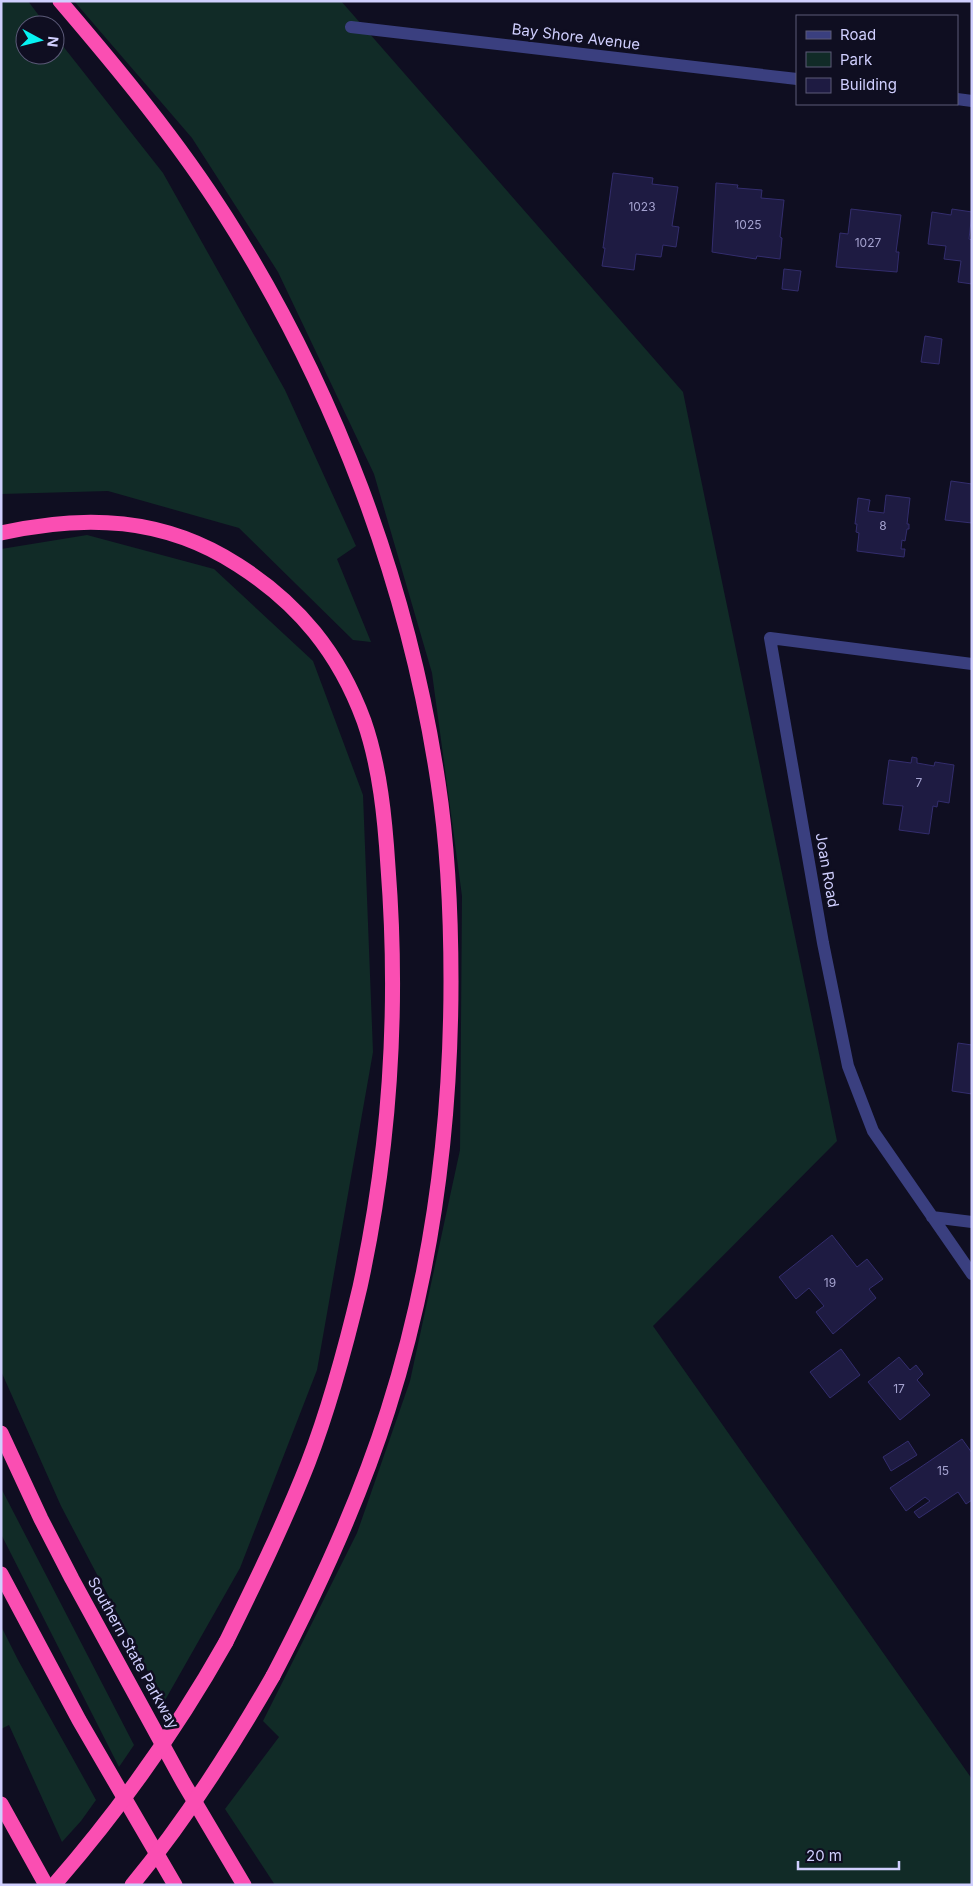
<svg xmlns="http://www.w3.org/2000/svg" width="973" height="1886" font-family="Inter,sans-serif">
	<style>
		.green { fill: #112b27 }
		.building { fill: #1e1b42; stroke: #332d6d }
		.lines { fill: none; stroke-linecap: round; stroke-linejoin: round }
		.street { stroke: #3a3f7f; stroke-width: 12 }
		.highway { stroke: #fa4eb2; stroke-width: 15 }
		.highway-bridge { stroke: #fa4eb2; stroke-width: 15 }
		.labels { text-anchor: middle; stroke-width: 5; stroke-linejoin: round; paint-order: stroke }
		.number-label { font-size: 12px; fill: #a4a2cf }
		.street-label { font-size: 15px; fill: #d0cffe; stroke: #0f0e21 }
	</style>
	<rect width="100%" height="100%" fill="#0f0e21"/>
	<path class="green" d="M1 1H28L46 25H25V55H55V36L163 173 285 390 356 546 337 559 371 642 353 640 239 528 108 491 1 494Z
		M74 1H341L683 392 837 1141 653 1326 972 1779V1885H275L225 1809 279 1737 263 1721 357 1533 410 1381 460 1150 462 896 432 673 374 474 278 272 192 138Z
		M87 535 214 569 313 661 363 795 373 1052 317 1370 240 1568 164 1702 61 1506 1 1371V549Z
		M1 1488 134 1745 119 1767 1 1534Z
		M1 1626 18 1660 96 1800 81 1821 62 1842 9 1725 1 1729Z"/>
	<path class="building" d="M613 173 653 178 652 184 678 187 672 226 679 227 676 247 663 245 661 257 636 254 634 270 602 266 605 248H603Z
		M716 183 738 185 737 188 762 190 761 198 784 200 780 237 782 238 780 259 757 256 756 259 712 252Z
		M851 209 901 215 896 252H899L897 272 836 267 840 233 848 234Z
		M952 209 972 212 969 239 972 240V284L958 282 961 261 944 259 946 246 928 244 932 212 951 215Z
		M784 269 801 271 798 291 782 289Z
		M925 336 942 339 939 364 921 362Z
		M951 481 972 484V523L945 520Z
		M886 495 910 498 907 524H909V529H907L905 541 902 540 901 549H905L904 557 857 551 859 533 856 532 857 524H855L858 498 870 500 868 511 884 513Z
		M912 757 917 758V763L934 766 935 762 954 765 949 803 938 801 937 807 933 806 929 834 899 830 903 806 883 804 889 760 911 763Z
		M958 1043 972 1045V1094L952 1091Z
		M832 1235 857 1267 867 1259 883 1279 869 1289 876 1298 833 1334 816 1312 824 1306 809 1288 796 1299 779 1277Z
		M841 1349 860 1375 830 1398 810 1372Z
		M899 1357 910 1370 916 1365 923 1374 917 1380 930 1395 900 1420 868 1382Z
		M962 1439 972 1453V1500L966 1504 958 1492 919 1518 914 1512 930 1501 925 1497 906 1511 890 1488Z
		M908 1441 917 1455 891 1471 883 1457Z"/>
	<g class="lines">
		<path class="street" d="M351 27 797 79
			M957 99 972 101
			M972 664 770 638 823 943 848 1066 873 1131 972 1274
			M932 1217 972 1222"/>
		<path class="highway" d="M60 1C119 70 177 140 226 217 334 387 408 582 438 782 448 847 451 914 451 981 451 1125 432 1272 388 1410 359 1502 318 1590 273 1676
			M1 533C85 514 164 517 238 565 299 604 339 653 364 721 380 767 385 819 388 867 399 1008 390 1149 360 1287 346 1346 330 1406 308 1463 284 1524 255 1583 226 1642
			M1 1433 41 1519 72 1579 183 1782 244 1885
			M1 1574 79 1720 175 1885
			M1 1804 46 1885"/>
		<path class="highway-bridge" d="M54 1885C121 1808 176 1731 226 1642
			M132 1885C186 1820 231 1749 273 1676"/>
	</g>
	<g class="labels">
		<g class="number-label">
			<text x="642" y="211">1023</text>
			<text x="748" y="229">1025</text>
			<text x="868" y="247">1027</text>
			<text x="883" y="530">8</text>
			<text x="919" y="787">7</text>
			<text x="830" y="1287">19</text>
			<text x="899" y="1393">17</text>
			<text x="943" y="1475">15</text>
		</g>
		<g class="street-label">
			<text transform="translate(576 37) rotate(7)" y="5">Bay Shore Avenue</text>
			<text transform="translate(827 870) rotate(80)" y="5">Joan Road</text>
			<text transform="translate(133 1653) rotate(61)" y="5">Southern State Parkway</text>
		</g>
	</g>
	<rect width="973" height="1886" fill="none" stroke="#d0cffe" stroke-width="5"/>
	<rect x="796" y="15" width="162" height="90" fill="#0f0e21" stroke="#5c5b79"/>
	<rect x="806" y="31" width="25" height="8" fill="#3a3f7f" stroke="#5c5b79"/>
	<text x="840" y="40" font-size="15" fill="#d0cffe">Road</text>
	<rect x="806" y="52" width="25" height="15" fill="#112b27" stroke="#5c5b79"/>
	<text x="840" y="65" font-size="15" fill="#d0cffe">Park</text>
	<rect x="806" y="78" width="25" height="15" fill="#1e1b42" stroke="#5c5b79"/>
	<text x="840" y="90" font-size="15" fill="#d0cffe">Building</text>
	<g transform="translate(40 40) rotate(97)"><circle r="24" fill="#0f0e21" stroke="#5c5b79"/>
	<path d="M0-4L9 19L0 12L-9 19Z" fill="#07f2f2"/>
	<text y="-8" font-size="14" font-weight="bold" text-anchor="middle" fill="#d0cffe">N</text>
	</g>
	<path d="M798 1861v8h101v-8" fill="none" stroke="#d0cffe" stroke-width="2.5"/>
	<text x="806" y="1861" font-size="15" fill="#d0cffe" stroke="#0f0e21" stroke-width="4" paint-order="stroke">20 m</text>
</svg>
